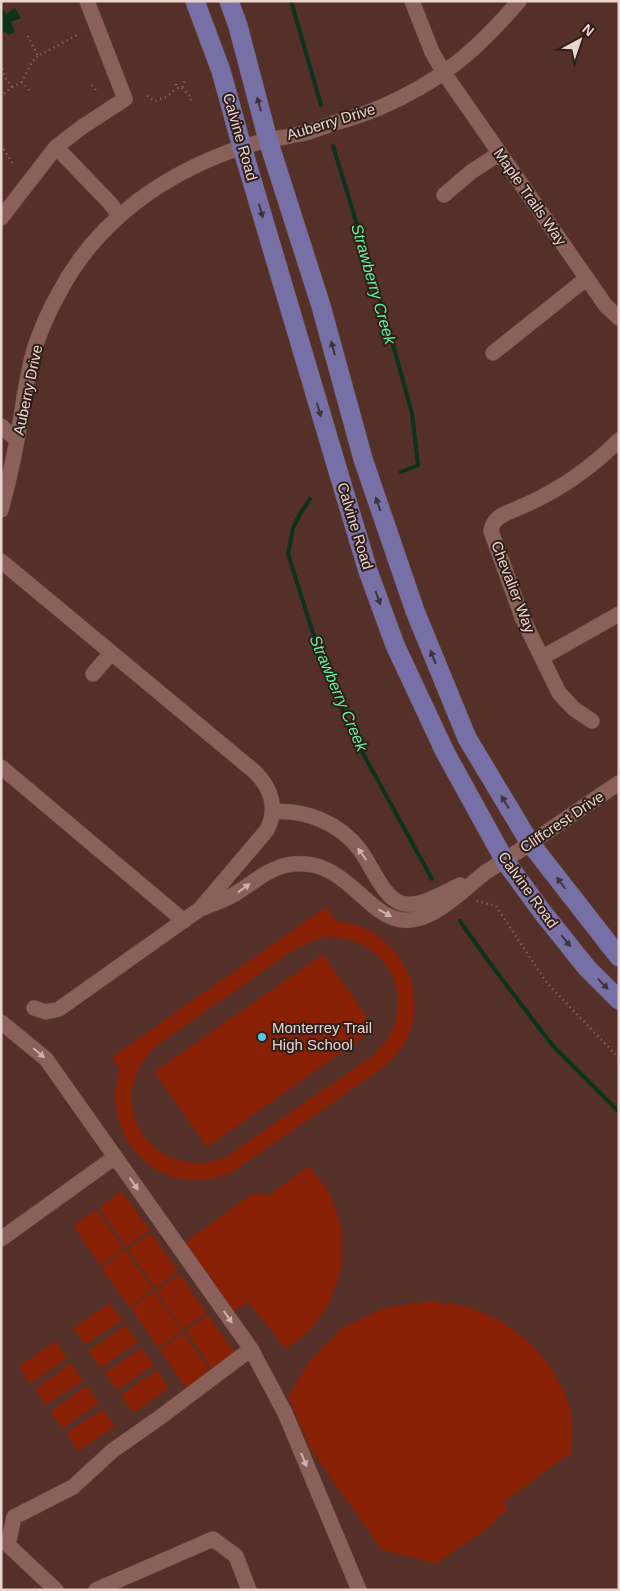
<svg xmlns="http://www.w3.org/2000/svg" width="620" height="1591" font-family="Helvetica,sans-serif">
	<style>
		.green { fill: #882005; fill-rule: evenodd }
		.water { fill: #0b321b }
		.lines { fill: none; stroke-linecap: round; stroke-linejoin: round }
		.stream { stroke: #0b321b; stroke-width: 4 }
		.minor-casing { stroke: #6a4c45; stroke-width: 16 }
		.major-casing { stroke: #6a4c45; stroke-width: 20 }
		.path { stroke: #8e6f68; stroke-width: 2.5; stroke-dasharray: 1 4; stroke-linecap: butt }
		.minor { stroke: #896158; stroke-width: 15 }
		.major { stroke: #7670a7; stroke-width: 19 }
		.oneway { fill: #40323d }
		.oneway2 { fill: #ceb2ab }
		.poi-dot { fill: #57c9e1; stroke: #2e1e1a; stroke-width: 2 }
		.labels { text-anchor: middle; stroke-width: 4; stroke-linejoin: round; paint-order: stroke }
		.street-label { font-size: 15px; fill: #ecd4ce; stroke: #2e1e1a }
		.poi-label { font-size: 15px; fill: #ecd4ce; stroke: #2e1e1a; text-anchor: start }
		.water-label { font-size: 16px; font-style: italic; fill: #5ff59c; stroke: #2e1e1a }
	</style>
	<rect width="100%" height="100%" fill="#543028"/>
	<path class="green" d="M326 907 336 921C392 925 432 985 407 1038 401 1051 391 1061 380 1070L231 1173C218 1177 204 1181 190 1180 134 1175 104 1120 120 1069L112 1057ZM327 937C396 937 423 1013 371 1057L224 1158C149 1185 97 1095 159 1044L295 949 316 939Z
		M323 954 375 1029 207 1147 154 1072Z
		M309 1166 330 1193 342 1230V1268L328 1306 307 1333 286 1349 248 1302 234 1311 184 1243 253 1193 269 1195Z
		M121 1191 150 1230 126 1247 99 1208Z
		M96 1209 124 1249 100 1265 73 1226Z
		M151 1233 178 1271 155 1288 128 1249Z
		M125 1250 153 1289 130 1307 101 1268Z
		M180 1274 206 1313 183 1330 156 1290Z
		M154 1291 182 1331 158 1348 131 1308Z
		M428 1301 467 1306 501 1321 529 1342 549 1365 564 1391 572 1416 571 1453 503 1502 508 1510 495 1519 497 1521 436 1564 381 1549 310 1448 288 1396 311 1359 342 1328 384 1308Z
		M110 1303 122 1320 85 1345 73 1328Z
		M208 1315 236 1354 213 1371 186 1331Z
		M125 1325 138 1342 101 1368 89 1351Z
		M183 1333 211 1372 187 1389 160 1350Z
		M56 1341 67 1358 30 1384 19 1366Z
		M141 1348 154 1365 117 1390 105 1373Z
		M71 1363 83 1381 46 1405 35 1389Z
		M157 1370 169 1388 133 1413 121 1395Z
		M87 1385 99 1403 63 1428 50 1412Z
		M103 1409 115 1426 78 1451 66 1433Z"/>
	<path class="water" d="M1 5 6 14 15 8 21 18 11 22 15 32 8 35 6 32 1 33Z"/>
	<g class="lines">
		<path class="stream" d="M291 1 321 105
			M333 146 385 316 412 413 418 465 401 472
			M310 499 300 514 293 528 288 554 312 630 349 728 432 879
			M460 921 489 962 553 1046 619 1112"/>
		<defs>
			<path id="minor" d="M412 1 432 52 444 73 606 306 619 318
				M56 147 109 202 119 215
				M444 195 471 172 500 153
				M1 218 56 147 82 127 125 99 87 1
				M493 353 587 278
				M1 426 17 440
				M1 510C9 480 16 449 21 417 25 393 28 367 36 344 42 327 50 309 59 293 97 220 165 173 242 147 261 141 281 138 300 134 312 132 323 127 334 123 349 119 365 114 379 108 440 82 476 51 519 1
				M1 561 255 772C271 788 278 808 267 830L200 909 59 1009 46 1012 34 1008
				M543 657 619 614
				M93 674 111 653
				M592 721 574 709 559 693 522 617 491 531C494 514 509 513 523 506 558 491 592 467 619 440
				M1 767 184 921
				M272 812C305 809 340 823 360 850 372 866 385 903 406 904 424 906 444 892 460 885
				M203 908C215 903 228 899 238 892 254 882 268 869 287 865 349 854 366 924 410 920 437 918 465 888 486 872 501 862 516 853 531 843 560 823 589 803 619 783
				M1 1022 46 1059 251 1349 285 1413 359 1590
				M1 1239 115 1157
				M56 1590 8 1545 14 1517 73 1487 112 1451 159 1418 251 1349
				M96 1590 213 1539 236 1556 249 1590"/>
			<path id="major" d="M195 1 221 71 242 147 338 471 368 571 395 645 445 752 505 861 543 913 587 968 619 1000
				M229 1 238 26 268 140 321 306 363 459 415 611 467 738 530 843 619 957"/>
		</defs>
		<use href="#minor" class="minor-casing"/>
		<use href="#major" class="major-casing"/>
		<path class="path" d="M28 36 38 56 79 34
			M1 64 5 77 12 87 1 96
			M176 84 177 88H182L185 79
			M92 85 98 93
			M12 87 22 82
			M182 88 191 97 190 104
			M29 90 22 82 32 62 38 56
			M147 96 155 101 166 97 177 88
			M1 145 14 166
			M477 901 496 906 547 983 619 1058"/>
		<use href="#minor" class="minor"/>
		<use href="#major" class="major"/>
	</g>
	<defs><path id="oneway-solid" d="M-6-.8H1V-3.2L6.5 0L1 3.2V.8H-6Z" transform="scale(1.25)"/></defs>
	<g class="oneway">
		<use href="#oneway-solid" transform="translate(259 104) rotate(-105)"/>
		<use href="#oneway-solid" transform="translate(261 211) rotate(74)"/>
		<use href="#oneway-solid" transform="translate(333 348) rotate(-105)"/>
		<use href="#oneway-solid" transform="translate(319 410) rotate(73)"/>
		<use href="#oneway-solid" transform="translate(378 504) rotate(-109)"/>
		<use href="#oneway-solid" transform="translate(378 598) rotate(70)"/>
		<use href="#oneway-solid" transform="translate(433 657) rotate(-112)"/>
		<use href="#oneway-solid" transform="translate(505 802) rotate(-121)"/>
		<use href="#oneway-solid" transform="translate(561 883) rotate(-127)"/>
		<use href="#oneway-solid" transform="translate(566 941) rotate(51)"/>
		<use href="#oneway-solid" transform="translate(603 984) rotate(46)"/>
	</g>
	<g class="oneway2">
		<use href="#oneway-solid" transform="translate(362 854) rotate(-126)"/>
		<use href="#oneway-solid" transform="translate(244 888) rotate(-36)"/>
		<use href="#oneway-solid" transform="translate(385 913) rotate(29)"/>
		<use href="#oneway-solid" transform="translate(39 1053) rotate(40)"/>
		<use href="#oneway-solid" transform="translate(134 1184) rotate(55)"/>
		<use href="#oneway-solid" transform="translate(228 1317) rotate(55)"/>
		<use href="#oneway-solid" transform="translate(304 1460) rotate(68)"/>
	</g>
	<circle class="poi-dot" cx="262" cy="1037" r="5"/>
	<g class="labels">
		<g class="street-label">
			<text transform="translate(331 122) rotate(-17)" y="5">Auberry Drive</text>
			<text transform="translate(240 137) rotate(74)" y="5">Calvine Road</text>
			<text transform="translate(530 197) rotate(55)" y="5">Maple Trails Way</text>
			<text transform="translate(28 390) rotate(-78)" y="5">Auberry Drive</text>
			<text transform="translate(355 526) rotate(73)" y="5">Calvine Road</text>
			<text transform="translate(513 587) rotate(69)" y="5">Chevalier Way</text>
			<text transform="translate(562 822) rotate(-34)" y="5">Cliffcrest Drive</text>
			<text transform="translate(528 890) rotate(54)" y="5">Calvine Road</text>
		</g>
		<g class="poi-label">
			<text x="272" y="1033">Monterrey Trail<tspan x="272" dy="17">High School</tspan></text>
		</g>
		<g class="water-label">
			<text transform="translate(374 284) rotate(74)" y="6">Strawberry Creek</text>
			<text transform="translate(339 693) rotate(67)" y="6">Strawberry Creek</text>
		</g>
	</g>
	<rect width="620" height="1591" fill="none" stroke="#ecd4ce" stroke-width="5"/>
	<g transform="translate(580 40) rotate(40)" stroke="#2e1e1a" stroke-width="4" paint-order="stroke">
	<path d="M0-4L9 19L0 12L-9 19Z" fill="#ecd4ce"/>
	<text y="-8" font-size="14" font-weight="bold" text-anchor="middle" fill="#ecd4ce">N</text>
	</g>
</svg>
